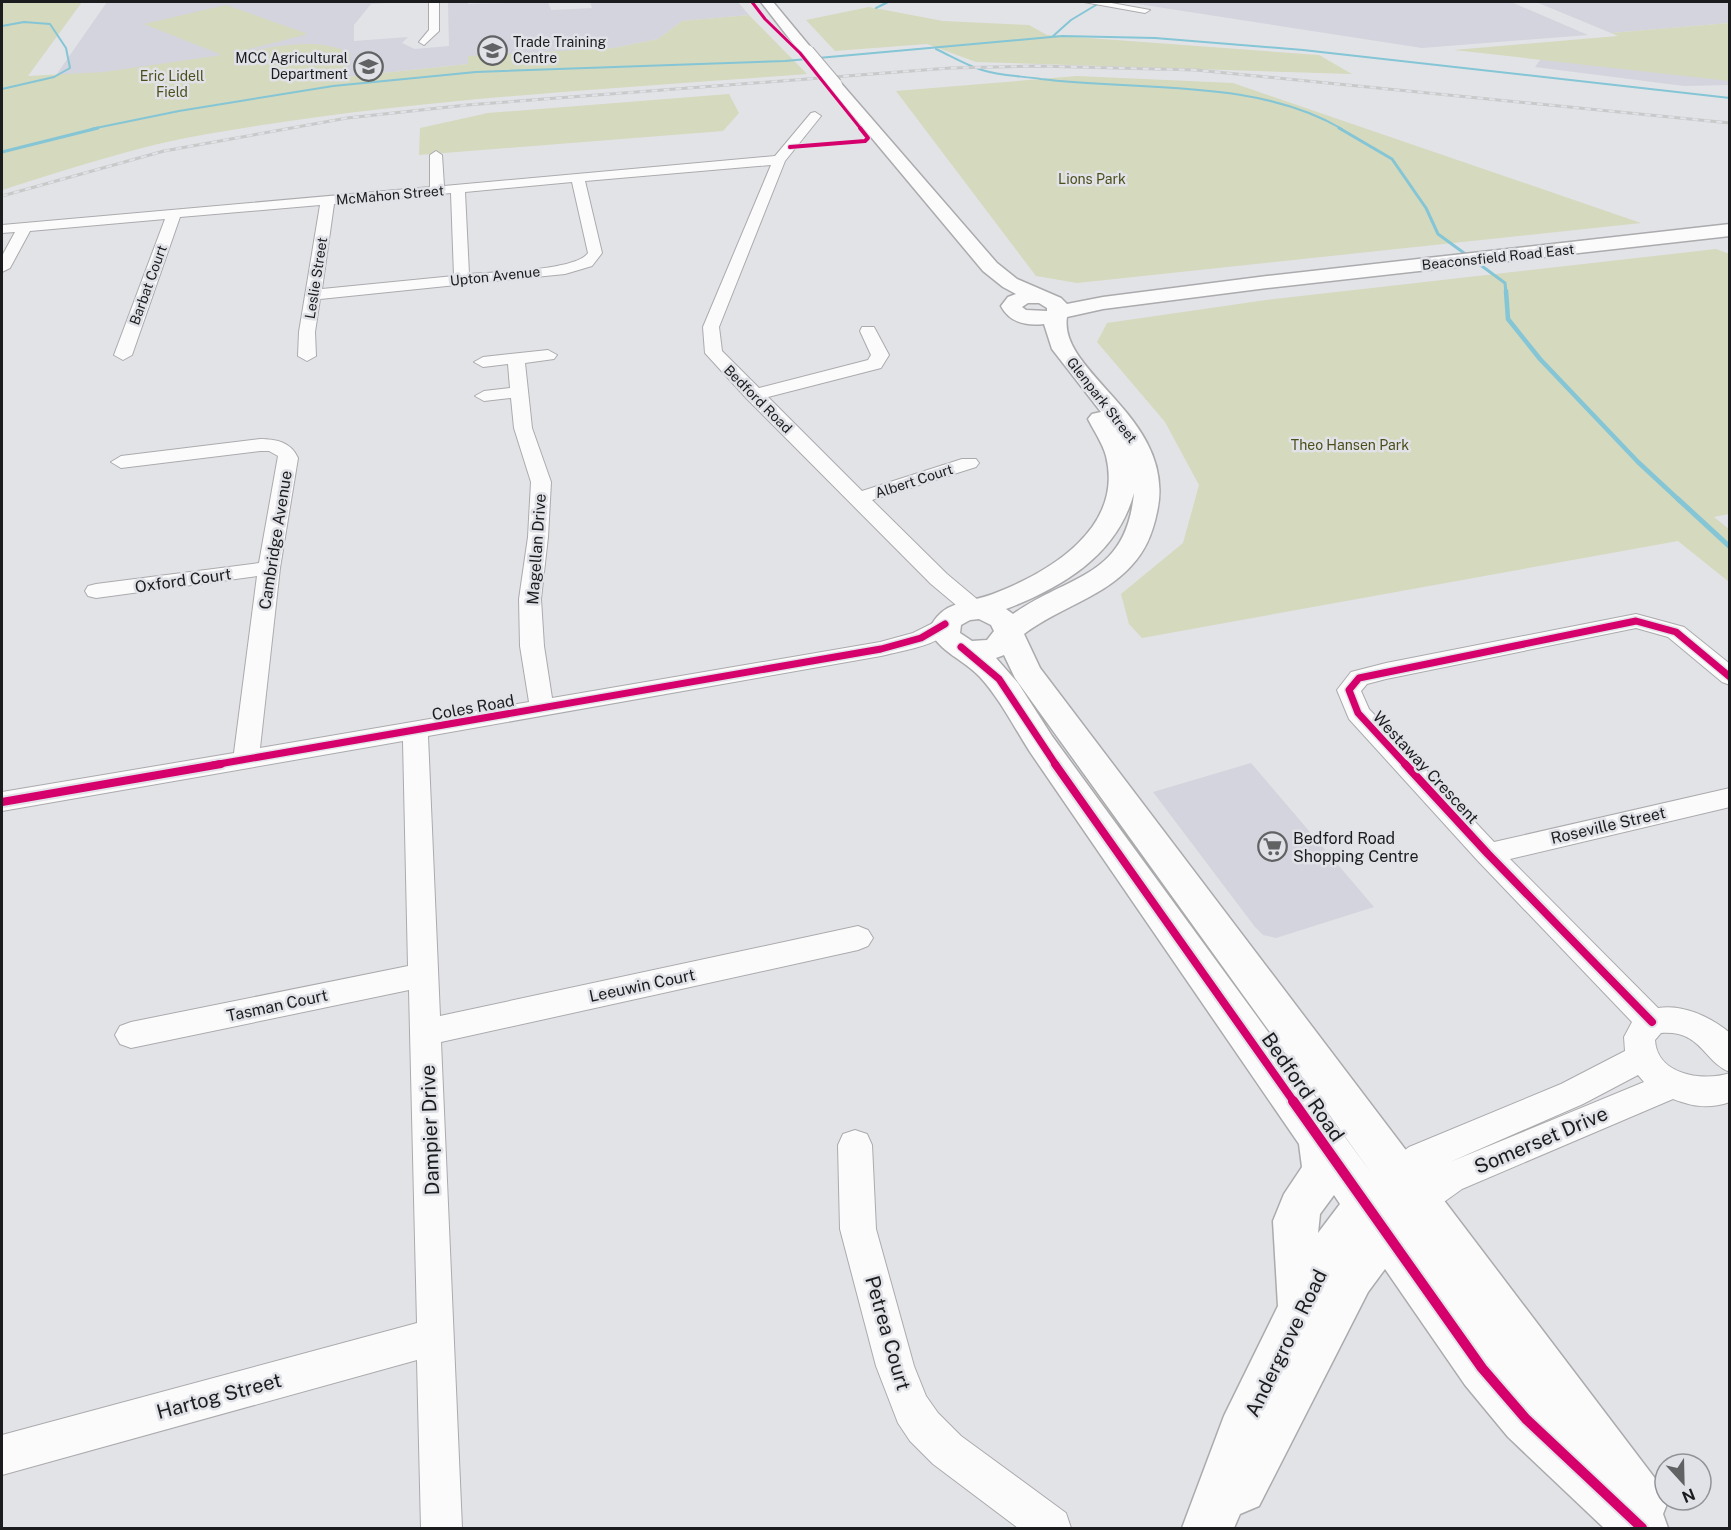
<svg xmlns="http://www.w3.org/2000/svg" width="1731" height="1530" font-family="'Public Sans',sans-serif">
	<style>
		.built { fill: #d3d4dd }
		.green { fill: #d5d9bd }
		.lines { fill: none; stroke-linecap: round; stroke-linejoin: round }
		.stream-far3 { stroke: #84c5d6; stroke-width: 2 }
		.stream-far2 { stroke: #84c5d6; stroke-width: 3 }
		.stream-far1 { stroke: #84c5d6; stroke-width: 4.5 }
		.stream { stroke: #84c5d6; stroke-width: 5 }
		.street-casing { stroke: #ababae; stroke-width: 2 }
		.secondary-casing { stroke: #ababae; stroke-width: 3 }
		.street { fill: #fbfbfb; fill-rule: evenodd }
		.secondary { fill: #fbfbfb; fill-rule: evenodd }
		.rail-casing { stroke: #c8c9c9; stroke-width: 3 }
		.rail { stroke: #e1e2e8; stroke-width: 2; stroke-dasharray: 6; stroke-linecap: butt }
		.secondary-bridge-casing { stroke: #ababae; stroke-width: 16; stroke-linecap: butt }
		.secondary-bridge { stroke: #fbfbfb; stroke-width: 14 }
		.cycleway-far4-casing { stroke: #e1e2e8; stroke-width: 4.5 }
		.cycleway-far3-casing { stroke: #e1e2e8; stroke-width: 6 }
		.cycleway-far2-casing { stroke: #e1e2e8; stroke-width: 10 }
		.cycleway-far1-casing { stroke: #e1e2e8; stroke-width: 12 }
		.cycleway-casing { stroke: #e1e2e8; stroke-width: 14 }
		.cycleway-far4 { stroke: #d6006c; stroke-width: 3 }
		.cycleway-far3 { stroke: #d6006c; stroke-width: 4 }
		.cycleway-far2 { stroke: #d6006c; stroke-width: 7 }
		.cycleway-far1 { stroke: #d6006c; stroke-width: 8 }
		.cycleway { stroke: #d6006c; stroke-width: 10 }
		.labels { text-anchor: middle; stroke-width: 5; stroke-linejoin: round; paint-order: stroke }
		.far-poi-label { font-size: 14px; fill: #1b1c1d; stroke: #e1e2e8; text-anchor: start }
		.far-park-label { font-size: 14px; fill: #4c4f1a; stroke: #e1e2e8 }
		.far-street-label { font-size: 14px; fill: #1b1c1d; stroke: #e1e2e8 }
		.street-label { font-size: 16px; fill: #1b1c1d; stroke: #e1e2e8 }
		.poi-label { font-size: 16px; fill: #1b1c1d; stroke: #e1e2e8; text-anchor: start }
		.near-street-label { font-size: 20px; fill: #1b1c1d; stroke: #e1e2e8 }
	</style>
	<rect width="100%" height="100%" fill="#e2e3e7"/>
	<path class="built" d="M107 2H404L371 4 354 25V41L408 37 402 43 415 49 449 46 448 2H467L468 4 548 2 551 10 592 8 590 2H738L749 15 682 21 658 39 614 48 468 57V64L317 80 177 106 115 109 86 104V89L54 78Z
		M1125 2H1511L1588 35 1422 48Z
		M1536 2H1729V23L1611 33Z
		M1542 57 1729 75V85L1684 86 1535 67Z
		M1251 763 1374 907 1276 938 1263 935 1255 927 1153 792Z"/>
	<path class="green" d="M2 2H82L28 76 104 72 222 55 144 24 226 5 308 34 230 54C268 49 314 35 350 53V65L317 80 468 64V56L614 48 658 39 682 21 749 15 807 74C607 89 406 99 207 134 137 146 69 169 2 190Z
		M869 7 943 21 1029 25 1047 35 1062 36 1319 55 1352 74 976 62 927 44 835 51 806 20Z
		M1729 23V81L1454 50 1618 36 1611 33Z
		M1077 76 1233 83 1641 223 1077 283 1036 276 896 91Z
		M729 94 739 113 723 131 419 155 420 128 488 113Z
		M1716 249 1730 254 1729 514 1714 517 1729 529V582L1678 541 1142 638 1129 624 1121 594 1183 543 1199 485 1165 422 1097 342 1107 323 1266 300Z"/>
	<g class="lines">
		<path class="stream-far3" d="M876 8 888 2
			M2 26 24 22 50 24 66 48 70 68 54 77 2 89
			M1052 37 1071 20 1101 2
			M936 49C951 56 966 65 982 70 1000 76 1022 76 1041 79 1137 91 1256 78 1342 129
			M91 129 179 111 333 86 476 72 785 61 1062 36 1155 38 1303 50 1730 98"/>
		<path class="stream-far2" d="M1339 128 1392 159 1426 208 1438 234 1505 283 1506 293
			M2 152 98 128"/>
		<path class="stream-far1" d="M1506 291 1508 319 1540 359 1638 462 1680 501"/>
		<path class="stream" d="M1678 499 1730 547"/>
		<defs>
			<path id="street" d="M429 2H439V31L424 45 419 42 429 30Z
				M1084 2H1106L1150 10 1145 13Z
				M815 112 821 116 785 161 719 327 722 351 759 388 868 360 871 355 860 331 862 327H874L889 355 881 368 768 397 862 491 962 459H976L979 463 976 467 872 500 947 574 984 605 987 610 984 615H968L931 584 747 399 705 353 703 327 771 165 585 181 602 253 592 266 565 274 320 299 315 332 316 356 307 361 298 356 299 332 320 205 180 217 132 355 123 360 114 355 165 219 30 231 10 268 2 272V256L15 232 2 233V225L430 187V155L436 151 442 155 444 186 775 156 811 113ZM572 182 588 253C576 271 492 272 469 274L465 192ZM451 193 454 276 322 289 334 204Z
				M548 350 557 355 554 359 525 363 532 428 551 482 548 537 541 599 544 646 552 698 880 642 913 633 945 617 953 619 956 624C942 646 904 650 881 656L428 736 440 1016 858 926 868 930 873 938 868 946 858 950 441 1042 462 1528H421L417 1360 2 1475V1435L417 1323 409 990 131 1048 120 1044 115 1035 120 1026 131 1022 408 966 403 741 2 811V792L234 753 257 576 96 598 88 596 85 591 88 586 96 584 259 563 278 456 269 451H260L121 468 111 462 121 456 260 439C276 439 291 442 298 458L280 568 260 748 529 702 520 646 519 599 528 537 531 482 514 428 511 398 484 401 475 396 484 391 510 388 508 364 483 367 474 362 483 357Z
				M1636 614 1684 627 1730 664V685L1722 682 1668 637 1636 628 1386 679 1367 684 1361 691 1369 709 1494 842 1730 788V807L1510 859 1658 1008C1683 1004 1711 1017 1730 1033V1072C1703 1062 1702 1030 1661 1033L1655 1040C1657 1075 1703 1082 1730 1073V1102C1709 1109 1694 1107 1673 1099L1462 1189 1427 1214 1415 1219 1403 1214 1398 1202 1405 1189 1397 1192 1385 1187 1380 1176 1385 1165 1409 1147 1561 1084 1625 1051 1624 1037 1632 1022 1478 861 1349 719 1337 690 1351 672 1386 663ZM1638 1075 1644 1082 1450 1162 1583 1104Z
				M855 1130 867 1134 872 1145 876 1229 914 1366 926 1396 938 1413 961 1436 1066 1513 1071 1528H1018L933 1464 910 1441 898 1423 876 1366 840 1229 838 1145 843 1134Z"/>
			<path id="secondary" d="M761 2H773L812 49V55H802Z
				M835 81 840 82 997 263 1017 279 1061 298 1067 304 1103 297 1267 276 1730 224V236L1267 288 1103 309 1067 317C1058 374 1178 418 1157 512 1153 532 1146 550 1132 565 1104 597 1058 608 1024 634L1040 668 1660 1485 1667 1504 1663 1514 1668 1528H1604L1508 1437 1465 1385 1385 1269 1368 1292 1259 1506 1240 1514 1234 1528H1182L1224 1416 1278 1306 1273 1221 1284 1194 1302 1167 1299 1144 1030 752C1014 727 1000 699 980 677 963 659 941 653 929 630 942 600 966 604 993 594 1050 572 1124 528 1106 456 1103 444 1094 431 1088 419L1092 414 1101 412 1052 349 1044 324C1026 326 1010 323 1001 306L1008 297 1016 294 1003 287 983 271 830 88 828 85 830 82ZM1028 303H1039L1047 308V311L1026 310 1022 307ZM1134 493C1126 578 1070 574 1013 614L1006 609C1063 587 1117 555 1134 493ZM979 619 991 625 994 631 987 640 972 641 960 633 961 625 970 620ZM1004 655 1015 678 1372 1174 1052 736 1018 683 996 658ZM1334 1195 1340 1204 1318 1233 1320 1214Z"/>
		</defs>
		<use href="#street" class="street-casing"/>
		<use href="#secondary" class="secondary-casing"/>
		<use href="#street" class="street"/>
		<use href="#secondary" class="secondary"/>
		<defs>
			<path id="rail" d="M2 196 164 151 347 118 467 105 950 68 1036 66 1196 70 1730 123"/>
		</defs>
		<use href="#rail" class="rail-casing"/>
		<use href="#rail" class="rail"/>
		<defs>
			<path id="secondary-bridge" d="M807 52 835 85"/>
		</defs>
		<use href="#secondary-bridge" class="secondary-bridge-casing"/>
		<use href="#secondary-bridge" class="secondary-bridge"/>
		<defs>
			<path id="cycleway-far4" d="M752 2 765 19 800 53 861 129"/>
			<path id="cycleway-far3" d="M790 147 865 141 868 138 860 128"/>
			<path id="cycleway-far2" d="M961 647 999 679 1056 765
				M213 765 881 649 921 638 945 624
				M1406 765 1358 713 1349 690 1359 678 1636 621 1676 632 1730 677"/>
			<path id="cycleway-far1" d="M1055 764 1294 1102
				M1405 764 1488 854 1652 1022
				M2 802 221 764"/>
			<path id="cycleway" d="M1293 1101 1482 1368 1526 1419 1642 1528"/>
		</defs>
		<use href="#cycleway-far4" class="cycleway-far4-casing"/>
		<use href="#cycleway-far3" class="cycleway-far3-casing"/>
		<use href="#cycleway-far2" class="cycleway-far2-casing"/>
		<use href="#cycleway-far1" class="cycleway-far1-casing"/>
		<use href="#cycleway" class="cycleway-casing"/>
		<use href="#cycleway-far4" class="cycleway-far4"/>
		<use href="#cycleway-far3" class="cycleway-far3"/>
		<use href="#cycleway-far2" class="cycleway-far2"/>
		<use href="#cycleway-far1" class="cycleway-far1"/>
		<use href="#cycleway" class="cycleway"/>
	</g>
	<defs>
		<symbol id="university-ring" viewBox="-11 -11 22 22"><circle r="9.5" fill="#e1e2e8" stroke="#616264" stroke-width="1.5"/><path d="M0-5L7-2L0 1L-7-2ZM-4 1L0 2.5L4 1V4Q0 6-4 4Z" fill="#616264"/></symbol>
		<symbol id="supermarket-ring" viewBox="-11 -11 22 22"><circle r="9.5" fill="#e1e2e8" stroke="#616264" stroke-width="1.5"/><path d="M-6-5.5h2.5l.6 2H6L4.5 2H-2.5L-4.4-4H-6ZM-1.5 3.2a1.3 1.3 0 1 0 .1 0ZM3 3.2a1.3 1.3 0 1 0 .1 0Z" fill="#616264"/></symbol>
	</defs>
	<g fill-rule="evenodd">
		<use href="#university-ring" x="476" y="34" width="33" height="33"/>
		<use href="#university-ring" x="352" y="50" width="33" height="33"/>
		<use href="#supermarket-ring" x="1256" y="830" width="33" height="33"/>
	</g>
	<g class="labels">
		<g class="far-poi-label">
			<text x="513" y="47">Trade Training<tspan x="513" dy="16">Centre</tspan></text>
			<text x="348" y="63" text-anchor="end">MCC Agricultural<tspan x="348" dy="16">Department</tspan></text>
		</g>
		<g class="far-park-label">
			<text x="172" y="81">Eric Lidell<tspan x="172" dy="16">Field</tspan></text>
			<text x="1092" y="184">Lions Park</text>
			<text x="1350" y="450">Theo Hansen Park</text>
		</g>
		<g class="far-street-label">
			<text transform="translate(390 195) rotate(-5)" y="5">McMahon Street</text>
			<text transform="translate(1498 257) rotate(-6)" y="5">Beaconsfield Road East</text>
			<text transform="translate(495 276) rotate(-6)" y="5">Upton Avenue</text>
			<text transform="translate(316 278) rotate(-81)" y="5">Leslie Street</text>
			<text transform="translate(148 285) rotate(-70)" y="5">Barbat Court</text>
			<text transform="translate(758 399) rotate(45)" y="5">Bedford Road</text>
			<text transform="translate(1102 400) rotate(52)" y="5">Glenpark Street</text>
			<text transform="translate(914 481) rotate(-18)" y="5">Albert Court</text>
		</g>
		<g class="street-label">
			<text transform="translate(275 540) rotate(-81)" y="6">Cambridge Avenue</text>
			<text transform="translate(536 549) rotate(-86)" y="6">Magellan Drive</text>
			<text transform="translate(183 580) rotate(-8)" y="6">Oxford Court</text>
			<text transform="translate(473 707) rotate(-10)" y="6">Coles Road</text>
			<text transform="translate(1426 767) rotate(47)" y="6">Westaway Crescent</text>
			<text transform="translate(1608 825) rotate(-13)" y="6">Roseville Street</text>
			<text transform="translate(642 985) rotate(-12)" y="6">Leeuwin Court</text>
			<text transform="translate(277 1005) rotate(-12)" y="6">Tasman Court</text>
		</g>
		<g class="poi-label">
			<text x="1293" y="844">Bedford Road<tspan x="1293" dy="18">Shopping Centre</tspan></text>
		</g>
		<g class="near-street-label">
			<text transform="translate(1303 1087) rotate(55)" y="7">Bedford Road</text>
			<text transform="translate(430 1130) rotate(-92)" y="7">Dampier Drive</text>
			<text transform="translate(1541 1140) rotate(-23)" y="7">Somerset Drive</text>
			<text transform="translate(888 1333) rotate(74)" y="7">Petrea Court</text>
			<text transform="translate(1286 1343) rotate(-64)" y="7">Andergrove Road</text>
			<text transform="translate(219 1396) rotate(-15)" y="7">Hartog Street</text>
		</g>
	</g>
	<rect width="1731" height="1530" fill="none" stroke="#1b1c1d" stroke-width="6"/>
	<g transform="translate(1683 1482) rotate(158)"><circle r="28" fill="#e1e2e8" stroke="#929397" stroke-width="1.5"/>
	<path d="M0-4.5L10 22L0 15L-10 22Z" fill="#616264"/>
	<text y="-9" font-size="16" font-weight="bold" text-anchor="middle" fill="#1b1c1d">N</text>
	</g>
</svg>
